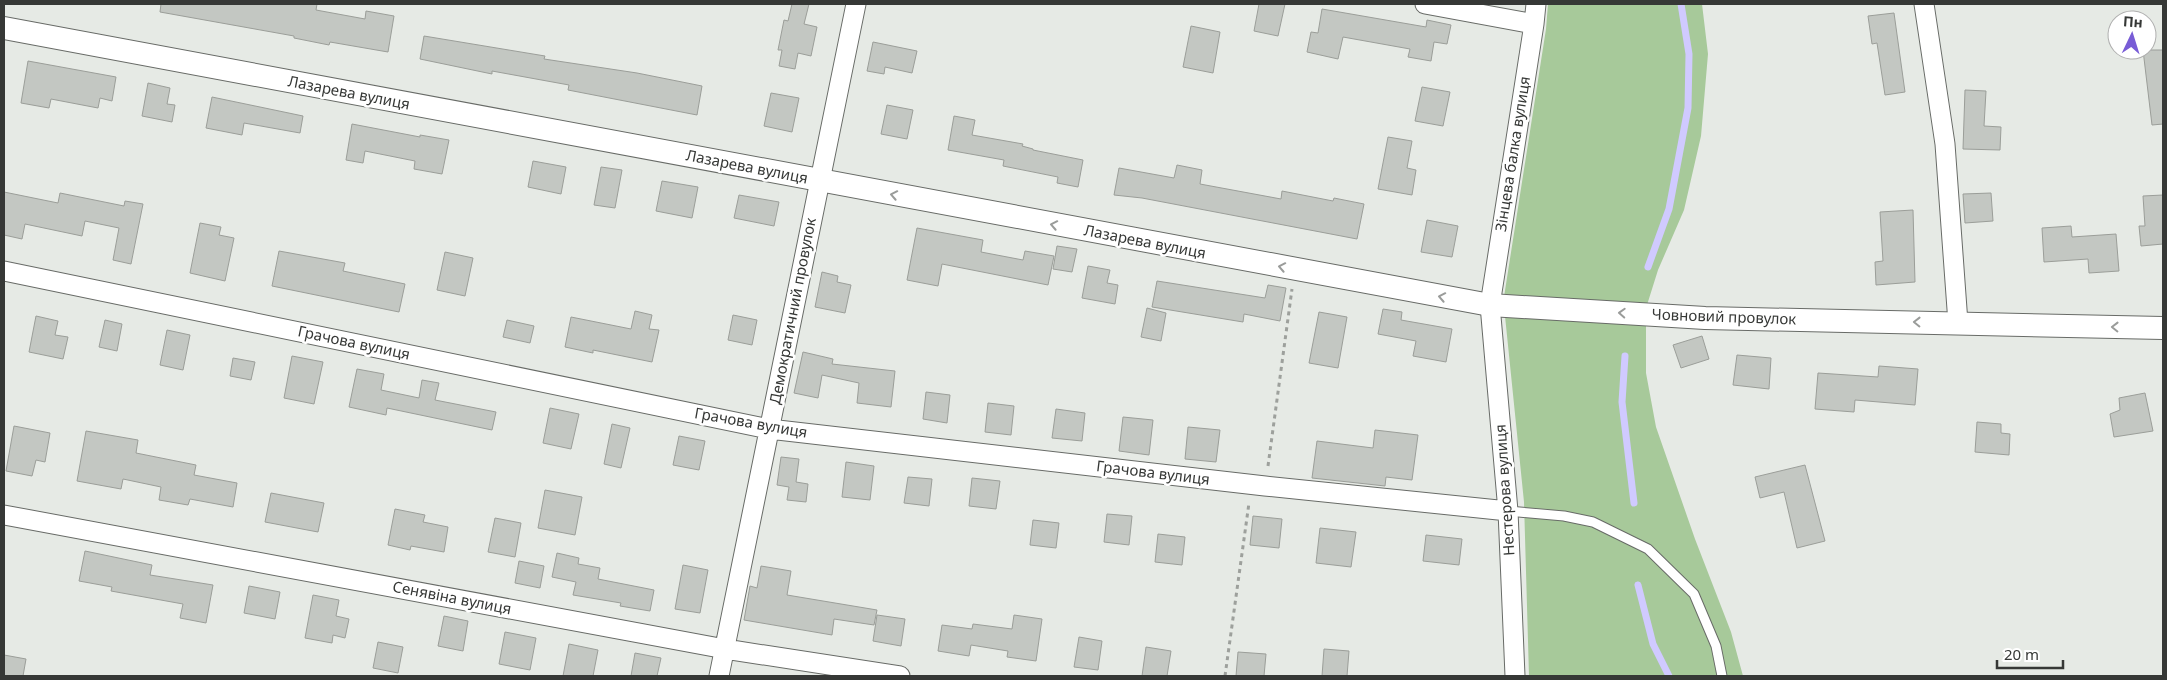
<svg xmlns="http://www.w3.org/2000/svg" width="2167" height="680" font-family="'Noto Sans',sans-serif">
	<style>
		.green { fill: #a7c99a }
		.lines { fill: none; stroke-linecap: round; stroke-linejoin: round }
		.stream { stroke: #d0caff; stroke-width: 7 }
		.building { fill: #c3c7c2; stroke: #9b9e99 }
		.service-casing { stroke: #686b67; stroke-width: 11 }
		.minor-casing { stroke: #686b67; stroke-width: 21 }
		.tertiary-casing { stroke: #686b67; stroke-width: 24 }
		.path { stroke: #9da09c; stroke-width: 3; stroke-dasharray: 4 4; stroke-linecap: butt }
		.service { stroke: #fff; stroke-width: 9 }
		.minor { stroke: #fff; stroke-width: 19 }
		.tertiary { stroke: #fff; stroke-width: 22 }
		.oneway { stroke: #9a9c9a }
		.labels { text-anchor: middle; stroke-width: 5; stroke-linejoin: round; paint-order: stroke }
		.street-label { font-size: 15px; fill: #363836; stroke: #fff }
	</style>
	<rect width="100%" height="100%" fill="#e6eae5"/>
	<path class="green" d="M1548 4H1702L1708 54 1701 136 1684 210 1658 270 1647 305 1504 297 1546 29Z
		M1505 316 1646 323V373L1656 427 1695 539 1731 632 1743 676H1529L1524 502Z"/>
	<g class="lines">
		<path class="stream" d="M1648 267 1669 209 1688 108 1689 54 1681 4
			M1625 356 1622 402 1634 503
			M1638 585 1653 644 1669 676"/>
	</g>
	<path class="building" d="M161 4H317L316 10 365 19 366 11 394 16 388 52 330 42 329 45 294 38V36L160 12Z
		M792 4H809L804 24 817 27 811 56 798 53 795 69 779 66 782 50H778L784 20 788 21Z
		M1259 4H1285L1278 36 1254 31Z
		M1322 9 1426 27 1427 20 1451 25 1447 44 1434 42 1431 61 1408 57 1410 49 1343 37 1338 59 1307 52 1311 32 1318 33Z
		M1894 13 1905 92 1885 95 1877 43 1872 44 1868 16Z
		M1191 26 1220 32 1213 73 1183 67Z
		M424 36 545 56 544 59 637 73 702 86 697 115 568 90 569 85 492 71V74L420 59Z
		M873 42 917 51 912 73 885 67 884 74 867 71Z
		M2143 50H2163V124L2152 125Z
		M28 61 116 77 112 101 100 98 98 108 51 99 49 108 21 103Z
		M148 83 170 88 167 104 175 105 172 122 142 116Z
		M1422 87 1450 92 1443 126 1415 121Z
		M1965 90 1986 91 1984 126 2001 127 2000 150 1963 149Z
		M771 93 799 98 792 132 764 126Z
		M212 97 303 116 300 133 244 123 242 135 206 128Z
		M887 105 913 110 907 139 881 134Z
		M954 116 975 120 972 135 1023 144 1022 146 1033 149V150L1083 160 1078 187 1057 183 1058 177 1003 166 1004 160 948 150Z
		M352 124 420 137V135L449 140 442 174 414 169 415 161 365 151 363 163 346 160Z
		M1388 137 1412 141 1407 168 1416 170 1412 195 1378 189Z
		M533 161 566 167 561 194 528 187Z
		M1177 165 1202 170 1200 184 1281 199 1282 191 1333 201 1334 198 1364 204 1357 239 1142 198 1114 195 1119 168 1174 178Z
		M601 167 622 170 615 208 594 205Z
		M662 181 698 187 692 218 656 211Z
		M4 192 58 203 60 193 124 206 125 201 143 204 131 264 113 260 119 228 85 221 82 236 25 224 22 239 4 235Z
		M1991 193 1993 221 1965 223 1963 194Z
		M739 195 779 202 774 226 734 218Z
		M2163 195V244L2141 246 2139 226H2145L2143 196Z
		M1913 210 1915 282 1876 285 1875 262 1883 261 1880 212Z
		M1427 220 1458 226 1452 257 1421 252Z
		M200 223 221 227 219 235 234 238 225 281 190 273Z
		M2071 226 2072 237 2116 234 2119 271 2089 273 2088 259 2044 262 2042 228Z
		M917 228 983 240 981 252 1023 260 1025 251 1054 256 1048 285 942 264 938 286 907 280Z
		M1057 246 1077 249 1072 272 1053 269Z
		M279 251 345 263 343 271 405 284 399 312 272 286Z
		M445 252 473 258 465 296 437 290Z
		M1088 266 1110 270 1107 283 1118 285 1115 304 1082 298Z
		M822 272 838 276 837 282 851 285 845 313 815 307Z
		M1157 281 1265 298 1268 285 1286 288 1280 321 1244 314 1243 322 1152 307Z
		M1147 308 1166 313 1161 341 1141 337Z
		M1383 309 1402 312 1401 320 1452 329 1446 362 1413 356 1416 341 1378 334Z
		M635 311 652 315 649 329 659 330 652 362 593 350V353L565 347 571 317 631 329Z
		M1319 312 1347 317 1338 368 1309 363Z
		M733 315 757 320 752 345 728 340Z
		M36 316 58 321 55 335 68 337 63 359 29 352Z
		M105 320 122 324 117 351 99 347Z
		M507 320 534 326 530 343 503 337Z
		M167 330 190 335 183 370 160 365Z
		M1702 336 1709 359 1681 368 1673 345Z
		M803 352 833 359 832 364 895 371 891 407 857 403 859 383 822 375 818 398 794 393Z
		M1737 355 1771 358 1769 389 1733 385Z
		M292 356 323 362 314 404 284 398Z
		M233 358 255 362 251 380 230 376Z
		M1879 366 1918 369 1915 405 1855 400 1854 412 1815 409 1818 373 1878 377Z
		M357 369 384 374 381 390 419 398 422 380 439 383 435 400 496 412 492 430 387 408 386 415 349 407Z
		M926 392 950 395 947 423 923 419Z
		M2145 393 2153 431 2114 437 2110 414 2120 410 2119 398Z
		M988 403 1014 406 1011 435 985 432Z
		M550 408 579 414 571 449 543 443Z
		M1056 409 1085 413 1082 441 1052 438Z
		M1123 417 1153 420 1149 455 1119 451Z
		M1977 422 2001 424V433L2010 434 2009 455 1975 452Z
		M612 424 630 428 621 468 604 464Z
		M14 426 50 433 45 462 36 460 32 476 6 471Z
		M1188 427 1220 430 1216 462 1185 459Z
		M1375 430 1418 435 1412 480 1386 477 1385 486 1312 478 1317 441 1373 448Z
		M86 431 138 440 136 453 196 465 194 475 237 483 233 507 190 499 188 505 159 500 161 487 123 479 121 489 77 481Z
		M679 436 705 441 699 470 673 465Z
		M781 457 799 459 796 482 808 484 806 502 787 500 789 487 777 485Z
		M846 462 874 466 870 500 842 497Z
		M1805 465 1825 541 1797 548 1784 492 1760 498 1755 477Z
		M908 477 932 479 929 506 904 503Z
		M972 478 1000 481 996 509 969 506Z
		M545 490 582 497 575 535 538 528Z
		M271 493 324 503 318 532 265 522Z
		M395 509 425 515 423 522 448 527 444 552 411 546 410 550 388 545Z
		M1107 514 1132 516 1129 545 1104 542Z
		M1253 516 1282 519 1279 548 1250 545Z
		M495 518 521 523 515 557 488 552Z
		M1033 520 1059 523 1056 548 1030 545Z
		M1320 528 1356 532 1351 567 1316 563Z
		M1158 534 1185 537 1182 565 1155 562Z
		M1426 535 1462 539 1459 565 1423 561Z
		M85 551 152 565 150 575 213 585 206 623 180 618 183 604 111 591 112 587 79 581Z
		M557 553 579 558 578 564 600 568 598 579 654 590 650 611 620 606 621 603 573 595 576 582 552 577Z
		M519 561 544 566 540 588 515 583Z
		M683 565 708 570 700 613 675 609Z
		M761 566 791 571 787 595 877 610 874 625 834 619 832 635 744 620 750 586 757 588Z
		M249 586 280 592 275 619 244 613Z
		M313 595 339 600 336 616 349 619 345 638 333 635 332 643 305 638Z
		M877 615 905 619 901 646 873 641Z
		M1014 615 1042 619 1036 661 1007 657 1008 651 971 645 969 656 938 651 942 625 972 629 973 624 1012 629Z
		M444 616 468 621 463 651 438 646Z
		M505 632 536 638 530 670 499 664Z
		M1079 637 1102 641 1098 670 1074 667Z
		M378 642 403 647 398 673 373 668Z
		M569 644 598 650 593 676H563Z
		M1146 647 1171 651 1167 676H1142Z
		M1324 649 1349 651 1347 676H1322Z
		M1238 652 1266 654 1264 676H1236Z
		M635 653 661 658 657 676H631Z
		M4 655 26 659 23 676H4Z"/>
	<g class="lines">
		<defs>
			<path id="service" d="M1508 511 1564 516 1593 522 1648 549 1694 594 1716 646 1722 676"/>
			<path id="minor" d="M1425 4 1534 24
				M1924 4 1945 144 1958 323
				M4 271 769 429 1265 486 1508 511
				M4 515 725 649 900 676
				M719 676 856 4
				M1515 676 1508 511 1490 305 1534 24 1536 4"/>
			<path id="tertiary" d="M4 28 1490 305 1705 318 2163 328"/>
		</defs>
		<use href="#service" class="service-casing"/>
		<use href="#minor" class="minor-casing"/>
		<use href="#tertiary" class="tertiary-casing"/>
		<path class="path" d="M1268 466 1292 289
			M1225 676 1249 503"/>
		<use href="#service" class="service"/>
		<use href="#minor" class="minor"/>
		<use href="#tertiary" class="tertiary"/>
	</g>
	<defs><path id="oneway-chevron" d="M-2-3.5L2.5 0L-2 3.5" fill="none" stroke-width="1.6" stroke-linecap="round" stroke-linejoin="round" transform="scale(1.25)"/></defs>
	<g class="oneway">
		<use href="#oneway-chevron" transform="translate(894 195) rotate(-169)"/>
		<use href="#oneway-chevron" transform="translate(1054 225) rotate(-169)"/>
		<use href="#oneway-chevron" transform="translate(1282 267) rotate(-169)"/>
		<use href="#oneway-chevron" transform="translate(1442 297) rotate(-169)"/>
		<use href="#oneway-chevron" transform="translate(1622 313) rotate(-177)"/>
		<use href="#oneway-chevron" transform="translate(1917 322) rotate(-179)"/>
		<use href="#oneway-chevron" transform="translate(2115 327) rotate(-179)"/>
	</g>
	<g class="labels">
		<g class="street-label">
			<text transform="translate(349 93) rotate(11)" y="5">Лазарева вулиця</text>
			<text transform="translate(1513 154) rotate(-81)" y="5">Зінцева балка вулиця</text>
			<text transform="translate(747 167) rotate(11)" y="5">Лазарева вулиця</text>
			<text transform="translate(1145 242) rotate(11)" y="5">Лазарева вулиця</text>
			<text transform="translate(793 311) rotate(-79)" y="5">Демократичний провулок</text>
			<text transform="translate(1724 317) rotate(2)" y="5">Човновий провулок</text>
			<text transform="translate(354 343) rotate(12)" y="5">Грачова вулиця</text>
			<text transform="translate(751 423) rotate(10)" y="5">Грачова вулиця</text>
			<text transform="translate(1153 473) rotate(7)" y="5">Грачова вулиця</text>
			<text transform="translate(1505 490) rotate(-94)" y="5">Нестерова вулиця</text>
			<text transform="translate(452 598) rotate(11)" y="5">Сенявіна вулиця</text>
		</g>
	</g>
	<rect width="2167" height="680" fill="none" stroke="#363836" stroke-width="10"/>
	<g transform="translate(2132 35) rotate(4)"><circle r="24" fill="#ffffff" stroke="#afafaf"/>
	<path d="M0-4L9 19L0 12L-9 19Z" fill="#785cd6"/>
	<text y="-8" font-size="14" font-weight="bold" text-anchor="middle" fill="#363836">Пн</text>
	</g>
	<path d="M1997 660v8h66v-8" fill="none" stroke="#363836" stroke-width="2.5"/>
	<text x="2004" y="660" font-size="15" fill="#363836" stroke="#ffffff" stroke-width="4" paint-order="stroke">20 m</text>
</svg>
